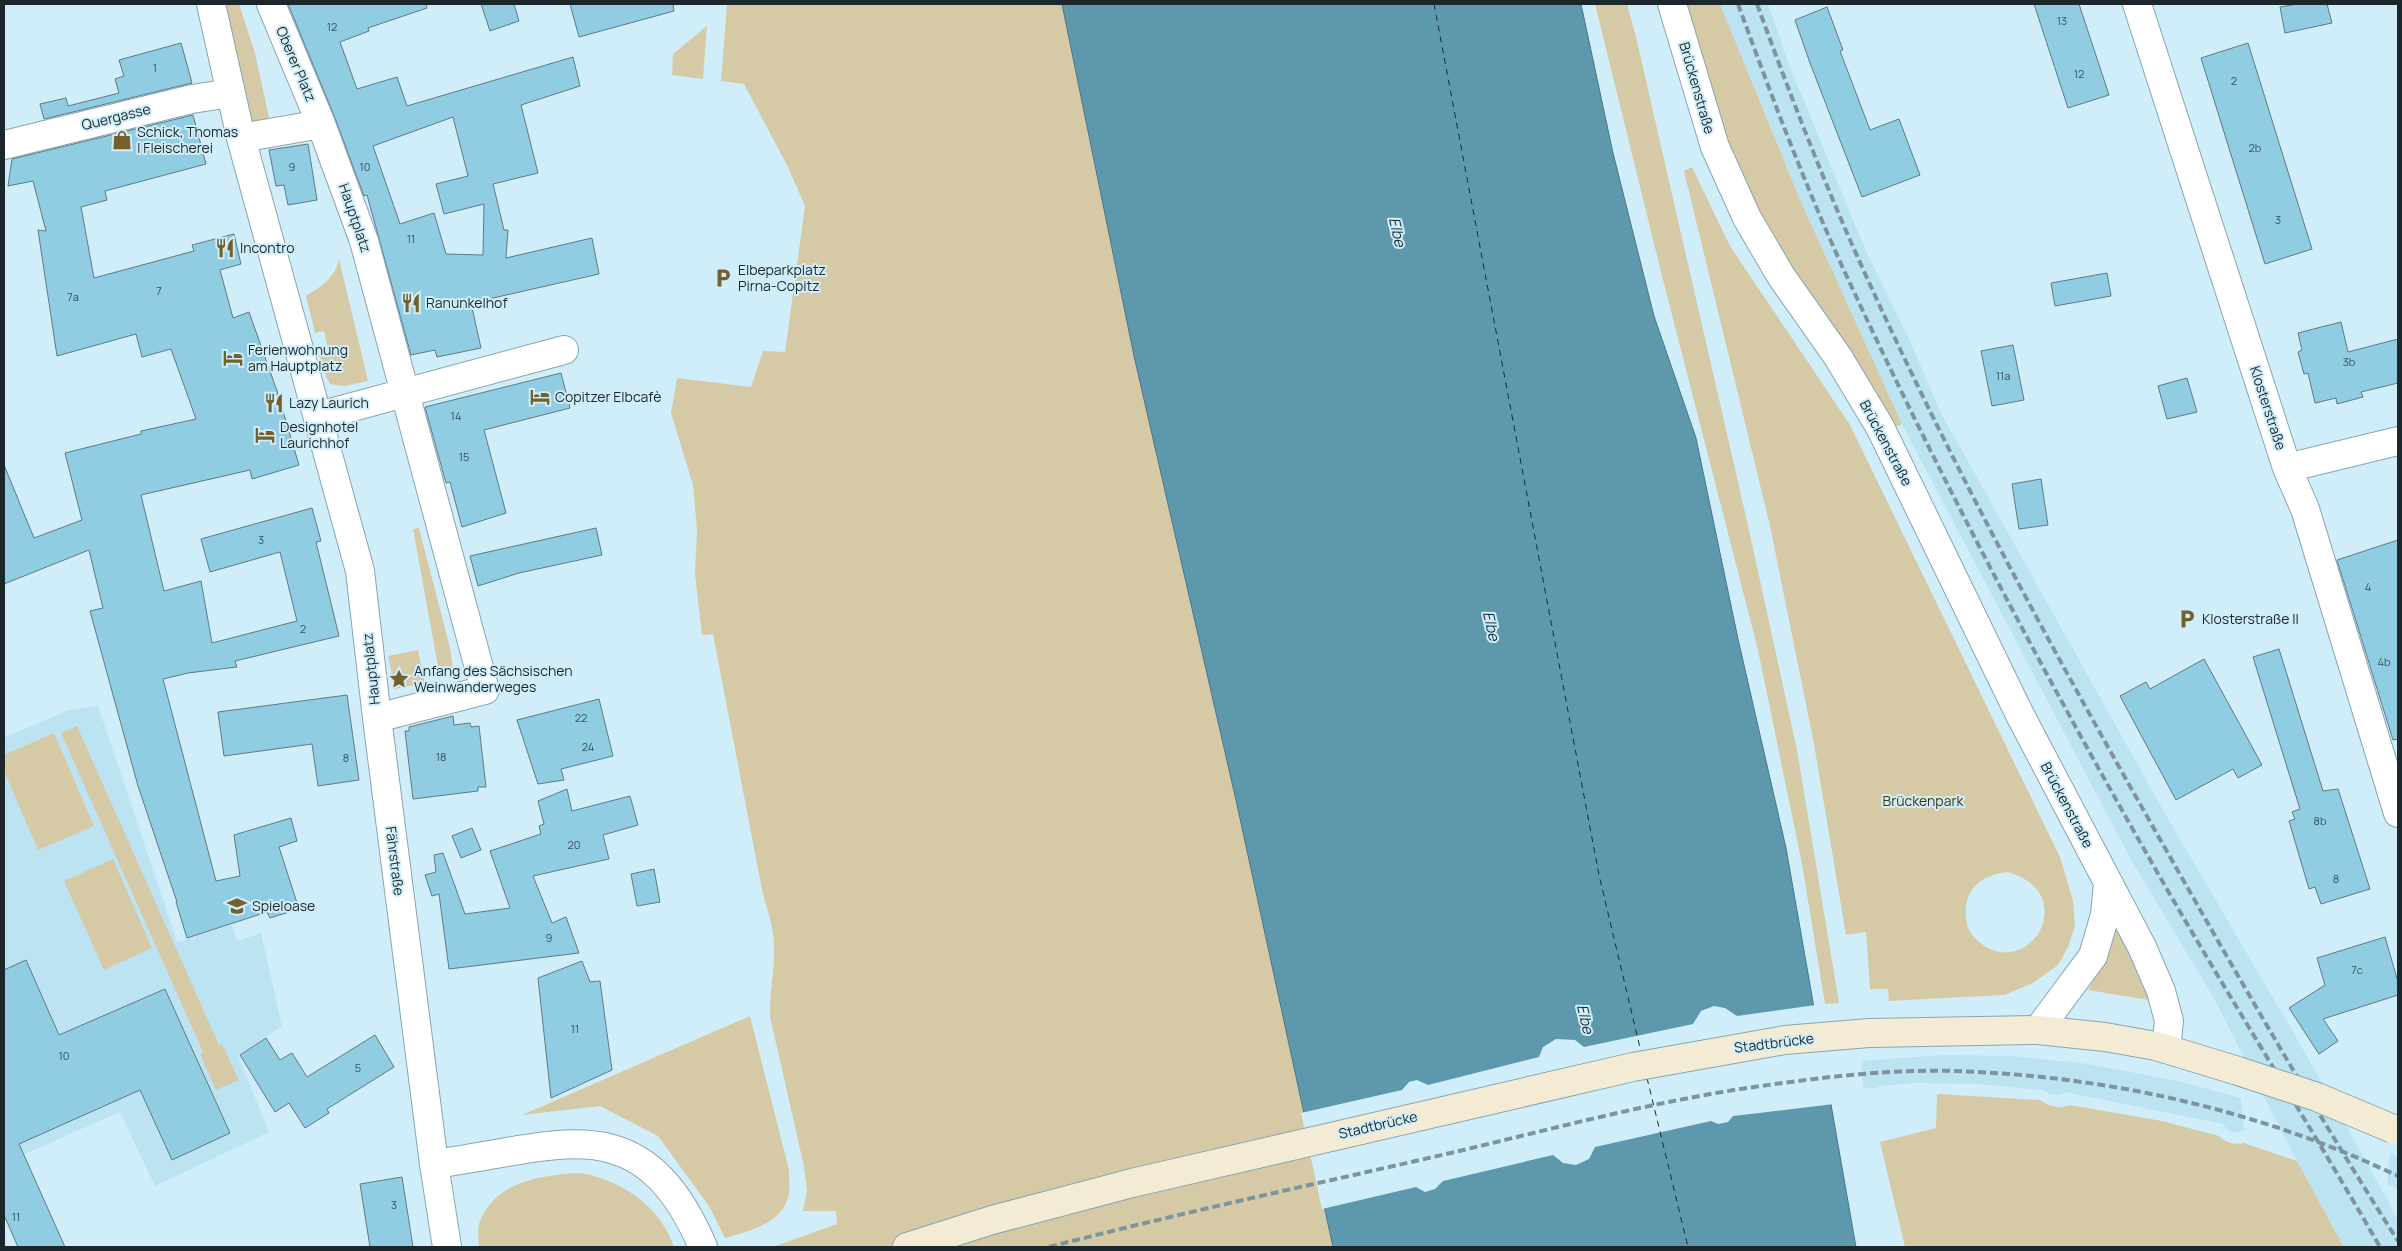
<svg xmlns="http://www.w3.org/2000/svg" width="2402" height="1251" font-family="Manrope,sans-serif">
	<style>
		.built { fill: #bce3f2 }
		.green { fill: #d6c9a5; fill-rule: evenodd }
		.water { fill: #5e98ad; stroke: #4a7686 }
		.pier { fill: #d0eefa }
		.lines { fill: none; stroke-linecap: round; stroke-linejoin: round }
		.ferry { stroke: #112e38; stroke-width: 1; stroke-dasharray: 6 5; stroke-linecap: butt }
		.building { fill: #90cce2; stroke: #5f7a85; fill-rule: evenodd }
		.minor-casing { stroke: #88a5b0; stroke-width: 30 }
		.tertiary-casing { stroke: #88a5b0; stroke-width: 30 }
		.secondary-casing { stroke: #88a5b0; stroke-width: 30 }
		.minor { stroke: #fff; stroke-width: 28 }
		.tertiary { stroke: #fff; stroke-width: 28 }
		.secondary { stroke: #f3ebd4; stroke-width: 28 }
		.rail { stroke: #7e949c; stroke-width: 4; stroke-dasharray: 8 4; stroke-linecap: butt }
		.secondary-bridge-casing { stroke: #88a5b0; stroke-width: 30; stroke-linecap: butt }
		.secondary-bridge { stroke: #f3ebd4; stroke-width: 28 }
		.labels { text-anchor: middle; stroke-width: 4; stroke-linejoin: round; paint-order: stroke }
		.number-label { font-size: 11px; fill: #39505a }
		.street-label { font-size: 14px; fill: #1c272c; stroke: #d0eefa }
		.poi-label { font-size: 14px; fill: #1c272c; stroke: #d0eefa; text-anchor: start }
		.park-label { font-size: 14px; fill: #41350c; stroke: #d0eefa }
		.water-label { font-size: 15px; font-style: italic; fill: #112e38; stroke: #d0eefa }
	</style>
	<rect width="100%" height="100%" fill="#d0eefa"/>
	<path class="built" d="M1720 4H1768L1790 67 1866 251 1910 341 1941 413 2167 817 2310 1061 2398 1219V1247H2344L2289 1146 2216 1002 2130 858 1902 424 1801 202Z
		M98 706 177 942 231 925 237 939 241 940 261 933 282 1026 238 1055 269 1132 155 1186 120 1112 4 1163V738L68 710Z
		M1944 1055 2013 1056 2089 1064 2182 1082 2241 1098 2244 1130 2237 1133 2228 1131 2223 1124 2065 1092 2059 1095 2050 1094 2043 1090 1976 1084 1915 1083 1879 1086 1875 1089 1863 1087 1861 1061Z
		M2390 1153 2398 1157V1189L2387 1184Z"/>
	<path class="green" d="M225 4H239L255 53 270 122 250 127Z
		M727 4H1062L1134 356 1236 800 1333 1247H773L837 1224 836 1211H803L807 1191 804 1166 770 1017C769 993 775 970 774 947 774 928 767 909 762 890L713 634 702 635 695 575 697 530 693 485 671 413 677 378 751 387 763 351 785 352 805 206 788 167 744 84 721 81Z
		M1595 4H1627L1636 37 1749 530 1797 750 1839 1003 1825 1004 1802 864 1758 650 1661 272Z
		M1683 4H1720L1801 202 1902 424 1895 427 1853 355 1793 272 1762 219 1728 143Z
		M707 26 703 79 672 75 673 54Z
		M1692 167 1730 246 1850 425 2060 857 2073 901 2075 926 2068 947 2058 965 2033 983 2004 995 1889 1001 1888 989H1870L1866 932 1846 935 1814 744 1770 526 1684 171ZM2007 872C2080 891 2033 978 1983 945 1976 940 1969 933 1967 924 1961 893 1977 876 2007 872Z
		M339 259 368 381 344 386 330 384 322 368 319 355 329 352 324 331 315 333 306 296C322 286 335 278 339 259Z
		M419 528 450 648 453 670 439 672 413 529Z
		M418 650 425 683 395 689 388 656Z
		M77 726 219 1045 222 1044 239 1080 216 1090 200 1054 203 1052 61 733Z
		M54 733 94 826 38 850 4 771V755Z
		M113 859 152 948 104 970 64 881Z
		M2117 927 2137 967 2149 1000 2088 990 2105 960Z
		M750 1016 789 1170C789 1178 790 1187 789 1194 783 1224 749 1231 725 1238L709 1206 658 1136 600 1106 522 1115Z
		M1937 1094 2040 1100C2050 1107 2059 1109 2070 1105L2162 1121 2219 1136C2226 1143 2235 1145 2244 1143L2297 1161 2344 1247H1905L1880 1142 1936 1128Z
		M580 1173C622 1180 660 1206 674 1247H479C479 1240 477 1231 479 1224 494 1181 541 1175 580 1173Z"/>
	<path class="water" d="M1062 4H1581L1613 153 1654 316 1696 438 1738 639 1786 848 1856 1247H1333L1236 800 1134 356Z"/>
	<path class="pier" d="M1816 1005 1834 1104 1733 1116 1728 1122 1718 1124 1711 1121 1595 1147 1589 1159 1576 1165 1563 1163 1553 1155 1443 1181 1435 1189 1425 1192 1416 1187 1322 1209 1301 1113 1402 1090 1409 1082 1417 1080 1428 1085 1539 1057 1543 1047 1556 1039 1575 1040 1584 1047 1693 1024 1701 1011 1714 1006 1725 1008 1737 1016Z"/>
	<g class="lines">
		<path class="ferry" d="M1434 4 1599 875 1641 1052
			M1647 1078 1688 1247"/>
	</g>
	<path class="building" d="M288 4H426L427 8 368 28 369 31 340 42 357 89 397 77 407 106 573 57 580 86 521 105 538 173 493 184 504 230H508L506 258 592 238 599 274 471 303 481 348 437 357 435 350 411 355 367 195 364 196 335 118ZM453 117 468 176 436 184 444 214 484 204 483 255 446 254 434 213 400 224 373 146Z
		M481 4H514L519 21 490 31Z
		M570 4H673L674 11 579 37Z
		M2034 4H2079L2109 95 2068 108Z
		M2297 4H2327L2332 23 2285 33 2280 7Z
		M1827 7 1843 50 1840 51 1870 130 1899 119 1920 175 1862 197 1810 63 1795 20Z
		M181 43 192 83 44 119 40 104 66 98 68 106 119 93 115 79 124 76 119 60Z
		M2248 43 2312 249 2265 264 2201 58Z
		M193 115 206 164 105 191 107 200 81 207 94 278 194 251 192 245 234 234 241 264 220 270 233 318 249 312 277 391 299 465 252 479 250 470 141 495 164 591 201 581 212 643 297 621 280 552 210 572 201 539 312 508 321 541 316 542 339 636 235 661 237 667 188 673 163 679 216 881 240 876 234 835 291 818 297 841 279 847 299 909 270 918 267 912 187 938 176 902H177L138 786 90 611 103 608 89 550 4 584V465L34 538 82 520 65 453 141 434V431L196 419 171 349 142 357 136 334 57 356 38 230 46 231 33 181 8 186 12 159Z
		M308 144 317 200 288 205 284 185 276 186 269 150Z
		M2107 273 2111 296 2055 306 2051 283Z
		M2341 322 2348 352 2398 339V383L2361 392 2363 397 2337 404 2336 398 2315 403 2308 373 2304 374 2298 352 2302 350 2298 333Z
		M2013 345 2024 400 1992 406 1981 351Z
		M561 373 570 408 484 430 506 513 462 527 450 482 446 483 425 407Z
		M2187 378 2197 412 2167 419 2158 386Z
		M2041 479 2048 525 2019 529 2012 484Z
		M596 528 602 555 519 573 478 586 470 556Z
		M2398 540V739L2393 740 2337 560Z
		M2279 649 2323 791 2338 789 2370 889 2321 904 2315 887 2309 889 2289 821 2295 819 2292 812 2300 809 2253 657Z
		M2204 659 2262 765 2238 778 2233 769 2176 800 2120 696 2146 682 2150 689Z
		M347 695 359 780 318 786 312 744 224 756 218 712Z
		M599 699 613 756 561 769 564 780 538 784 517 720Z
		M453 716 454 725 470 723 471 727 479 726 486 787H478V791L413 799 405 731H409V727Z
		M567 789 572 811 630 796 638 825 603 835 609 859 533 876 552 923 566 917 579 953 449 969 439 894 432 896 425 875 436 872 434 855 443 853 465 914 510 908 490 851 541 834 539 826 544 824 538 801Z
		M472 828 481 850 461 858 452 836Z
		M654 869 660 902 637 906 631 874Z
		M2385 937 2398 982V995L2323 1019 2338 1041 2319 1054 2289 1008 2325 985 2317 958Z
		M26 960 59 1035 165 989 230 1133 172 1160 140 1090 19 1144 65 1247H18L4 1215V970Z
		M582 961 590 982 600 981 612 1070 551 1098 538 978Z
		M375 1035 394 1067 327 1109 329 1113 305 1128 289 1103 275 1112 240 1055 266 1038 280 1060 292 1053 307 1077Z
		M402 1177 413 1247H370L360 1184Z"/>
	<g class="lines">
		<defs>
			<path id="minor" d="M211 4 241 138 360 571 377 718 434 1164
				M271 4 321 124 364 241 485 690 377 718
				M1672 4 1715 147 1747 218 1781 276 1838 357 1880 427 2019 713 2142 947 2161 991 2169 1021 2166 1049
				M2137 4 2287 468 2305 509 2398 813
				M241 138 321 124
				M4 145 192 99 230 93
				M319 416 564 350
				M2287 468 2398 441
				M2038 1030 2093 956 2105 915 2108 883"/>
			<path id="tertiary" d="M447 1247 434 1164C558 1148 641 1102 703 1247"/>
			<path id="secondary" d="M907 1247 992 1220 1132 1183 1633 1067 1785 1040 1869 1033 2038 1030 2105 1037 2156 1046 2238 1071"/>
		</defs>
		<use href="#minor" class="minor-casing"/>
		<use href="#tertiary" class="tertiary-casing"/>
		<use href="#secondary" class="secondary-casing"/>
		<use href="#minor" class="minor"/>
		<use href="#tertiary" class="tertiary"/>
		<use href="#secondary" class="secondary"/>
		<path class="rail" d="M1738 4C1770 92 1803 180 1842 266 1939 477 2048 682 2164 884 2234 1006 2310 1125 2380 1247
			M1757 4C1788 89 1821 175 1858 258 1944 450 2044 635 2148 818 2229 961 2310 1103 2398 1241
			M1049 1247C1184 1212 1320 1183 1455 1152 1556 1128 1659 1100 1761 1086 1824 1077 1891 1069 1955 1071 2108 1076 2259 1110 2398 1176"/>
		<defs>
			<path id="secondary-bridge" d="M2238 1071 2317 1097 2393 1129"/>
		</defs>
		<use href="#secondary-bridge" class="secondary-bridge-casing"/>
		<use href="#secondary-bridge" class="secondary-bridge"/>
	</g>
	<defs>
		<symbol id="shop-bare" viewBox="-9 -9 18 18"><path d="M-5-2.5h2.3a2.7 3.5 0 0 1 5.4 0H5L5.5 6h-11ZM-1.5-2.5h3a1.5 2.3 0 0 0-3 0Z" fill="#72612f" stroke="#d0eefa" stroke-width="2.5" paint-order="stroke"/></symbol>
		<symbol id="restaurant-bare" viewBox="-9 -9 18 18"><path d="M-5-6h1v4h1v-4h1v4h1v-4h1v5L-1.5 .5V6h-2V.5L-5-1ZM5-6V6H3V1.5H1.5Q1.5-4 5-6Z" fill="#72612f" stroke="#d0eefa" stroke-width="2.5" paint-order="stroke"/></symbol>
		<symbol id="parking-bare" viewBox="-9 -9 18 18"><path d="M-3.5-5.5H1a3.5 3.5 0 0 1 0 7H-1V5.5H-3.5ZM-1-3.4V-.6H.8a1.4 1.4 0 0 0 0-2.8Z" fill="#72612f" stroke="#d0eefa" stroke-width="2.5" paint-order="stroke"/></symbol>
		<symbol id="hotel-bare" viewBox="-9 -9 18 18"><path d="M-6-4.5h1.5V1H6V5H4.5V3h-9V5H-6ZM-4 0a1.8 1.8 0 1 1 3.6 0ZM.5 0V-2.5h3Q6-2.5 6 0Z" fill="#72612f" stroke="#d0eefa" stroke-width="2.5" paint-order="stroke"/></symbol>
		<symbol id="sight-bare" viewBox="-9 -9 18 18"><path d="M0-6L1.8-2.2L6-1.7L2.9 1.2L3.7 5.4L0 3.3L-3.7 5.4L-2.9 1.2L-6-1.7L-1.8-2.2Z" fill="#72612f" stroke="#d0eefa" stroke-width="2.5" paint-order="stroke"/></symbol>
		<symbol id="school-bare" viewBox="-9 -9 18 18"><path d="M0-5L7-2L0 1L-7-2ZM-4 1L0 2.5L4 1V4Q0 6-4 4Z" fill="#72612f" stroke="#d0eefa" stroke-width="2.5" paint-order="stroke"/></symbol>
	</defs>
	<g fill-rule="evenodd">
		<use href="#shop-bare" x="108" y="126" width="28" height="28"/>
		<use href="#restaurant-bare" x="211" y="234" width="28" height="28"/>
		<use href="#parking-bare" x="709" y="264" width="28" height="28"/>
		<use href="#restaurant-bare" x="397" y="289" width="28" height="28"/>
		<use href="#hotel-bare" x="219" y="344" width="28" height="28"/>
		<use href="#hotel-bare" x="526" y="383" width="28" height="28"/>
		<use href="#restaurant-bare" x="260" y="389" width="28" height="28"/>
		<use href="#hotel-bare" x="251" y="421" width="28" height="28"/>
		<use href="#parking-bare" x="2173" y="605" width="28" height="28"/>
		<use href="#sight-bare" x="385" y="665" width="28" height="28"/>
		<use href="#school-bare" x="223" y="892" width="28" height="28"/>
	</g>
	<g class="labels">
		<g class="number-label">
			<text x="2062" y="25">13</text>
			<text x="332" y="31">12</text>
			<text x="155" y="72">1</text>
			<text x="2079" y="78">12</text>
			<text x="2234" y="85">2</text>
			<text x="2255" y="152">2b</text>
			<text x="292" y="171">9</text>
			<text x="365" y="171">10</text>
			<text x="2278" y="224">3</text>
			<text x="411" y="243">11</text>
			<text x="159" y="295">7</text>
			<text x="73" y="301">7a</text>
			<text x="2349" y="366">3b</text>
			<text x="2003" y="380">11a</text>
			<text x="456" y="420">14</text>
			<text x="464" y="461">15</text>
			<text x="261" y="544">3</text>
			<text x="2368" y="591">4</text>
			<text x="303" y="633">2</text>
			<text x="2384" y="666">4b</text>
			<text x="581" y="722">22</text>
			<text x="588" y="751">24</text>
			<text x="441" y="761">18</text>
			<text x="346" y="762">8</text>
			<text x="2320" y="825">8b</text>
			<text x="574" y="849">20</text>
			<text x="2336" y="883">8</text>
			<text x="549" y="942">9</text>
			<text x="2357" y="974">7c</text>
			<text x="575" y="1033">11</text>
			<text x="64" y="1060">10</text>
			<text x="358" y="1072">5</text>
			<text x="394" y="1209">3</text>
			<text x="16" y="1221">11</text>
		</g>
		<g class="street-label">
			<text transform="translate(296 64) rotate(67)" y="5">Oberer Platz</text>
			<text transform="translate(1697 88) rotate(74)" y="5">Brückenstraße</text>
			<text transform="translate(116 117) rotate(-14)" y="5">Quergasse</text>
			<text transform="translate(355 218) rotate(71)" y="5">Hauptplatz</text>
			<text transform="translate(2268 408) rotate(72)" y="5">Klosterstraße</text>
			<text transform="translate(1886 443) rotate(62)" y="5">Brückenstraße</text>
			<text transform="translate(371 669) rotate(-96)" y="5">Hauptplatz</text>
			<text transform="translate(2067 805) rotate(62)" y="5">Brückenstraße</text>
			<text transform="translate(395 861) rotate(83)" y="5">Fährstraße</text>
			<text transform="translate(1774 1043) rotate(-7)" y="5">Stadtbrücke</text>
			<text transform="translate(1378 1125) rotate(-13)" y="5">Stadtbrücke</text>
		</g>
		<g class="poi-label">
			<text x="137" y="137">Schick, Thomas<tspan x="137" dy="16">| Fleischerei</tspan></text>
			<text x="240" y="253">Incontro</text>
			<text x="738" y="275">Elbeparkplatz<tspan x="738" dy="16">Pirna-Copitz</tspan></text>
			<text x="426" y="308">Ranunkelhof</text>
			<text x="248" y="355">Ferienwohnung<tspan x="248" dy="16">am Hauptplatz</tspan></text>
			<text x="555" y="402">Copitzer Elbcafè</text>
			<text x="289" y="408">Lazy Laurich</text>
			<text x="280" y="432">Designhotel<tspan x="280" dy="16">Laurichhof</tspan></text>
			<text x="2202" y="624">Klosterstraße II</text>
			<text x="414" y="676">Anfang des Sächsischen<tspan x="414" dy="16">Weinwanderweges</tspan></text>
			<text x="252" y="911">Spieloase</text>
		</g>
		<g class="park-label">
			<text x="1923" y="806">Brückenpark</text>
		</g>
		<g class="water-label">
			<text transform="translate(1397 232) rotate(77)" y="5">Elbe</text>
			<text transform="translate(1491 626) rotate(77)" y="5">Elbe</text>
			<text transform="translate(1585 1019) rotate(77)" y="5">Elbe</text>
		</g>
	</g>
	<rect width="2402" height="1251" fill="none" stroke="#1c272c" stroke-width="10"/>
</svg>
